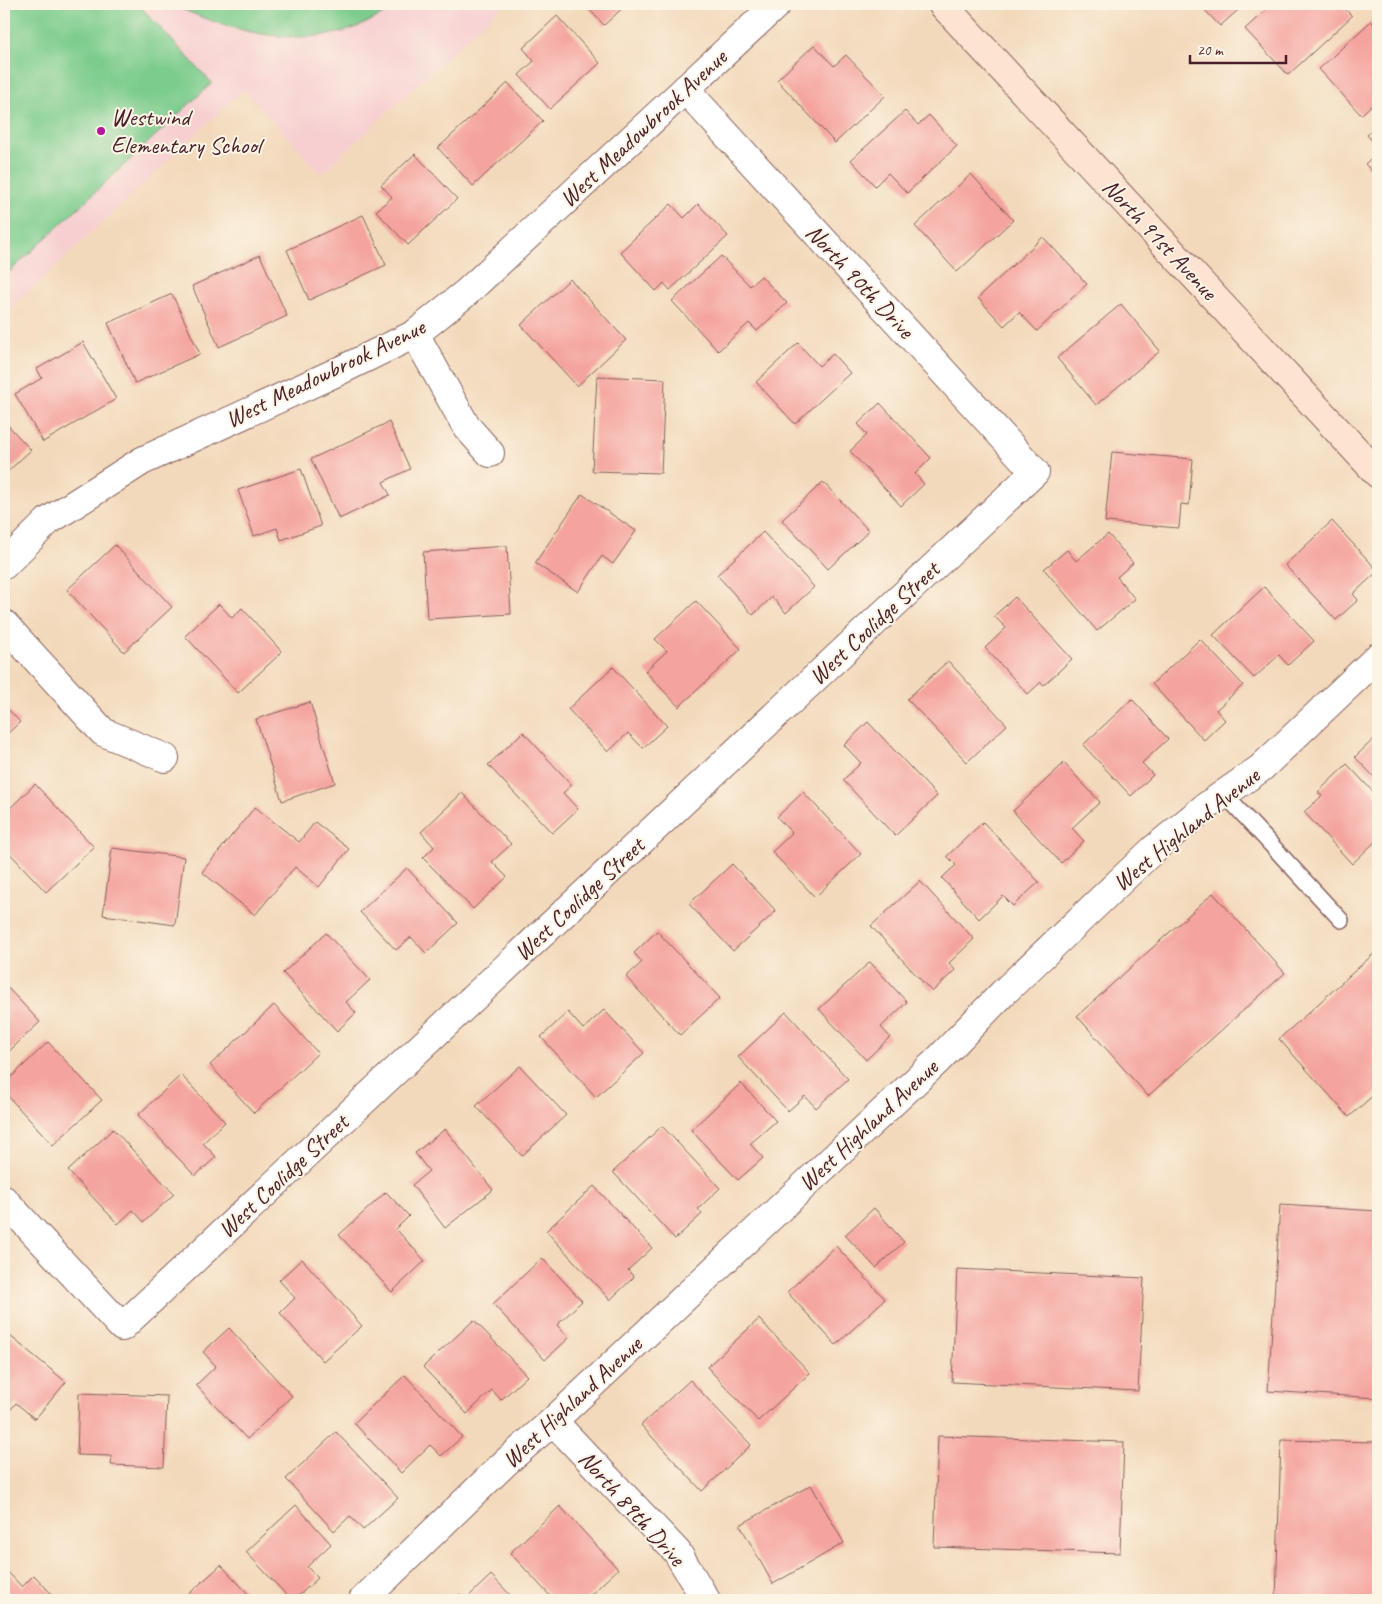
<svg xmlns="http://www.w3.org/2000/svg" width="1382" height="1604" font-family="Caveat,sans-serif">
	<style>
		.built { fill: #f7cfd1 }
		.green { fill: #7bcc8d; stroke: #62765c }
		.building { fill: #f4a39e }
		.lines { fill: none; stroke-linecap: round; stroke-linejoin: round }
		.lane-casing { stroke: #85605d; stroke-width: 18 }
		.street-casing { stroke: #85605d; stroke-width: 30 }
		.secondary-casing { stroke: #85605d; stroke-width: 30 }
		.lane { stroke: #fff; stroke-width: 15 }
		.street { stroke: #fff; stroke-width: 28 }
		.secondary { stroke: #fde4d0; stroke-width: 28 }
		.poi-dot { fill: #b5179e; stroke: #fcf5e5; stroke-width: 2 }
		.labels { text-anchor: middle; stroke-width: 4; stroke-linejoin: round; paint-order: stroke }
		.poi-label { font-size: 24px; fill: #4a1f2b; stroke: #fcf5e5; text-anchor: start }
		.street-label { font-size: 24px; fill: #4a1f2b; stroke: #fcf5e5 }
	</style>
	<rect width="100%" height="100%" fill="#fcf5e5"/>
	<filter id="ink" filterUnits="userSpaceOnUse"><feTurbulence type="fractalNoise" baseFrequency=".02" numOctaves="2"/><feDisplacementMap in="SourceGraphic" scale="10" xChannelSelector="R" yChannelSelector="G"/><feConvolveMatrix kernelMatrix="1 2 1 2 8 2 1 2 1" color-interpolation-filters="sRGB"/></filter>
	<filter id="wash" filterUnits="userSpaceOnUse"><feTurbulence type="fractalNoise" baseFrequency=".0096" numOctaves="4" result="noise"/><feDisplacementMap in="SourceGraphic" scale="20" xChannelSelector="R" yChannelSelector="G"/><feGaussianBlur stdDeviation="1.12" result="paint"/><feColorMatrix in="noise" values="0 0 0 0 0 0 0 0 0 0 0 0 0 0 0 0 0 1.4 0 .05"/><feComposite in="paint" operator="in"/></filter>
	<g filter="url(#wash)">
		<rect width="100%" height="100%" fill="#f3d9bb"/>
		<path class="built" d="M4 4H504L321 174 244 89 4 315Z"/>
		<path class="green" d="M4 4H138L212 83 4 277Z
			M171 4H401C383 14 362 27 342 32 283 46 224 29 171 4Z"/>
		<g id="blocks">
			<path class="building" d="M584 4H627L604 25Z
				M1199 4H1245L1220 26Z
				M1272 4H1340L1352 16 1288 75 1245 29Z
				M557 16 600 63 550 109 519 75 534 61 523 48Z
				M1371 21 1378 29V99L1361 115 1319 69Z
				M814 45 834 66 846 55 885 96 835 143 777 80Z
				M508 83 543 121 473 186 438 148Z
				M905 111 918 125 929 115 957 146 907 193 888 173 875 186 851 160Z
				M1378 124V147L1367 135Z
				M1378 152V178L1365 164Z
				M415 154 457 199 408 245 376 211 392 197 381 185Z
				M971 174 1013 220 957 272 915 226Z
				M671 204 684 218 698 204 728 236 670 290 664 283 656 291 620 252Z
				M363 215 386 265 309 300 287 250Z
				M1043 237 1087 284 1037 331 1019 312 1004 326 978 298Z
				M260 255 287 316 219 347 192 286Z
				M721 256 750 286 761 276 787 303 757 331 749 323 718 351 672 301Z
				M570 279 626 340 577 386 521 325Z
				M172 294 200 354 135 383 108 323Z
				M1121 304 1160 351 1096 405 1057 358Z
				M83 342 116 399 43 442 15 394 42 378 37 369Z
				M798 343 819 366 833 354 850 373 795 424 756 382Z
				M597 376 665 379 661 473 592 471Z
				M880 403 931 458 915 474 924 484 901 506 850 451 867 435 858 424Z
				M4 421 31 450 4 475Z
				M389 422 410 469 383 482 390 495 339 519 311 459Z
				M1112 452 1193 459 1189 505 1181 504 1179 528 1105 522Z
				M301 469 321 526 281 540 277 528 254 536 238 490Z
				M823 482 869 531 828 569 782 520Z
				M582 494 636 531 613 564 602 556 578 592 535 563Z
				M1332 521 1378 571 1353 594 1358 600 1336 620 1285 565Z
				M763 532 814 587 786 613 772 597 753 615 717 575Z
				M1108 534 1133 563 1117 577 1135 599 1097 631 1044 569 1067 550 1076 561Z
				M115 545 172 607 124 652 67 590Z
				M507 546 511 614 427 619 423 552Z
				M1264 587 1314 641 1288 665 1279 655 1254 678 1213 635Z
				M1015 597 1072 659 1044 685 1041 682 1028 694 985 648 1006 628 994 616Z
				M696 601 741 649 679 707 645 671 667 651 655 639Z
				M219 604 232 618 242 608 282 652 238 693 185 636Z
				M1200 639 1243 685 1216 710 1225 720 1204 740 1152 684Z
				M948 661 1007 725 967 762 907 699Z
				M613 667 667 726 643 748 628 733 608 752 568 709Z
				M1132 699 1168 739 1142 763 1153 775 1131 796 1083 745Z
				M310 702 335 783 282 801 256 719Z
				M4 705 20 722 4 737Z
				M868 722 937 796 895 836 843 780 861 763 844 745Z
				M523 732 572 785 563 793 578 809 552 833 488 765Z
				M1378 735V781L1355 757Z
				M1064 763 1100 802 1072 828 1084 841 1061 863 1013 811Z
				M1347 764 1378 797V839L1352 864 1304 812 1322 796 1318 792Z
				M35 784 94 847 46 892 4 847V814Z
				M803 792 861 854 815 897 772 852 792 833 777 817Z
				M462 793 511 844 492 862 507 877 473 909 423 858 434 847 421 832Z
				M255 807 299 842 315 822 349 849 319 887 295 867 255 915 202 872Z
				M983 822 1039 882 1013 906 1003 896 979 919 942 878 956 865 947 856Z
				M112 848 184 857 175 925 103 915Z
				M732 864 776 911 733 951 689 904Z
				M407 868 458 923 426 953 411 937 396 950 360 912Z
				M920 881 974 939 949 963 955 970 932 992 871 926Z
				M1213 893 1285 973 1148 1096 1077 1016Z
				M657 931 720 998 680 1035 626 977 642 962 634 953Z
				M326 933 370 980 346 1002 356 1013 337 1031 283 973Z
				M1378 950V1091L1349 1117 1279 1039Z
				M870 962 907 1002 881 1027 890 1037 866 1060 819 1009Z
				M4 984 40 1022 4 1056Z
				M274 1005 318 1053 254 1113 210 1065Z
				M604 1010 644 1053 596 1097 541 1037 568 1012 583 1029Z
				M786 1012 848 1079 816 1108 805 1096 788 1111 738 1057Z
				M48 1042 102 1100 53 1145 4 1092V1084Z
				M520 1066 566 1115 522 1156 476 1106Z
				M181 1075 225 1122 203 1143 216 1157 195 1176 138 1115Z
				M741 1083 776 1121 750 1144 763 1158 738 1180 691 1130Z
				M662 1126 720 1188 698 1209 702 1214 675 1239 613 1172Z
				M113 1129 174 1194 144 1222 133 1210 118 1224 68 1171Z
				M445 1129 493 1190 445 1228 412 1185 429 1171 415 1153Z
				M594 1186 652 1248 628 1270 634 1277 610 1300 546 1231Z
				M386 1192 409 1216 396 1229 425 1261 392 1292 339 1235Z
				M1280 1205 1378 1211V1398L1268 1391Z
				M874 1208 904 1242 876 1268 845 1235Z
				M836 1246 885 1299 836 1345 787 1292Z
				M542 1258 582 1301 557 1325 569 1338 545 1360 493 1304Z
				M302 1259 362 1326 323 1361 280 1313 295 1298 279 1280Z
				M957 1269 1144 1278 1138 1391 952 1382Z
				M759 1319 810 1373 758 1421 707 1367Z
				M474 1320 527 1376 501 1400 492 1390 467 1414 423 1367Z
				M229 1328 292 1396 247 1439 196 1385 216 1366 203 1352Z
				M4 1331 66 1382 35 1419 16 1403 4 1418Z
				M405 1375 462 1437 441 1456 430 1445 401 1473 354 1423Z
				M690 1380 751 1445 702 1491 641 1425Z
				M79 1393 167 1396 164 1467 111 1465 112 1456 77 1455Z
				M336 1432 398 1498 363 1530 350 1516 334 1531 286 1479Z
				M938 1436 1124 1442 1120 1553 934 1547Z
				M1281 1440 1378 1442V1600H1276Z
				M811 1485 844 1543 773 1584 740 1525Z
				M296 1505 331 1544 307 1567 318 1578 294 1600H291L246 1552Z
				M560 1506 618 1569 585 1600H554L510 1553Z
				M221 1565 254 1600H182Z
				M7 1571 22 1587 34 1575 57 1600H4V1574Z
				M491 1575 515 1600H453L460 1594 465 1600Z"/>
		</g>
	</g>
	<g filter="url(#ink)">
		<use href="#blocks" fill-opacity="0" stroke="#85605d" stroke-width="1"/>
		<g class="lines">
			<defs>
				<path id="lane" d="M1224 794 1341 920"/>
				<path id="street" d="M415 334 466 426 490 453
					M4 565 48 521 142 461 339 371 415 334 467 292 777 4
					M4 624 103 732 165 758
					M4 1200 122 1327 1035 472 685 89
					M553 1421 677 1552 706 1600
					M363 1600 505 1463 553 1421 937 1061 1003 993 1154 849 1204 808 1261 768 1378 657"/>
				<path id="secondary" d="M942 4 1378 474"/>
			</defs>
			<use href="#lane" class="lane-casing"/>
			<use href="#street" class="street-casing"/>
			<use href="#secondary" class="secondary-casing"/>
			<use href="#lane" class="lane"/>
			<use href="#street" class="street"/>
			<use href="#secondary" class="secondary"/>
		</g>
	</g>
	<circle class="poi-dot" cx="101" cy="131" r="5"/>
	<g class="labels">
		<g class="poi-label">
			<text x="111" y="125">Westwind<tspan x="111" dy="28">Elementary School</tspan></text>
		</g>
		<g class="street-label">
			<text transform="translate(643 128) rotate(-43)" y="8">West Meadowbrook Avenue</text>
			<text transform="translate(1160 239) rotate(47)" y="8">North 91st Avenue</text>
			<text transform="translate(860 281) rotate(47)" y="8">North 90th Drive</text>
			<text transform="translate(325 373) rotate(-26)" y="8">West Meadowbrook Avenue</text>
			<text transform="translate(874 623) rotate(-43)" y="8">West Coolidge Street</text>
			<text transform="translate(1186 829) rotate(-39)" y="8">West Highland Avenue</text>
			<text transform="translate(579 899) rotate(-43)" y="8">West Coolidge Street</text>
			<text transform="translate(868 1125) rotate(-43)" y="8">West Highland Avenue</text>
			<text transform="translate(283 1176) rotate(-43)" y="8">West Coolidge Street</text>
			<text transform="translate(572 1402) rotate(-43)" y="8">West Highland Avenue</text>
			<text transform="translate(632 1508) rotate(48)" y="8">North 89th Drive</text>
		</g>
	</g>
	<rect width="1382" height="1604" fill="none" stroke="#fcf5e5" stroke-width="20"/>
	<path d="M1190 55v8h96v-8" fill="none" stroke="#4a1f2b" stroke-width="2.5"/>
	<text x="1197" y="55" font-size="15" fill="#4a1f2b" stroke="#fcf5e5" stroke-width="4" paint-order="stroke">20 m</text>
</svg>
